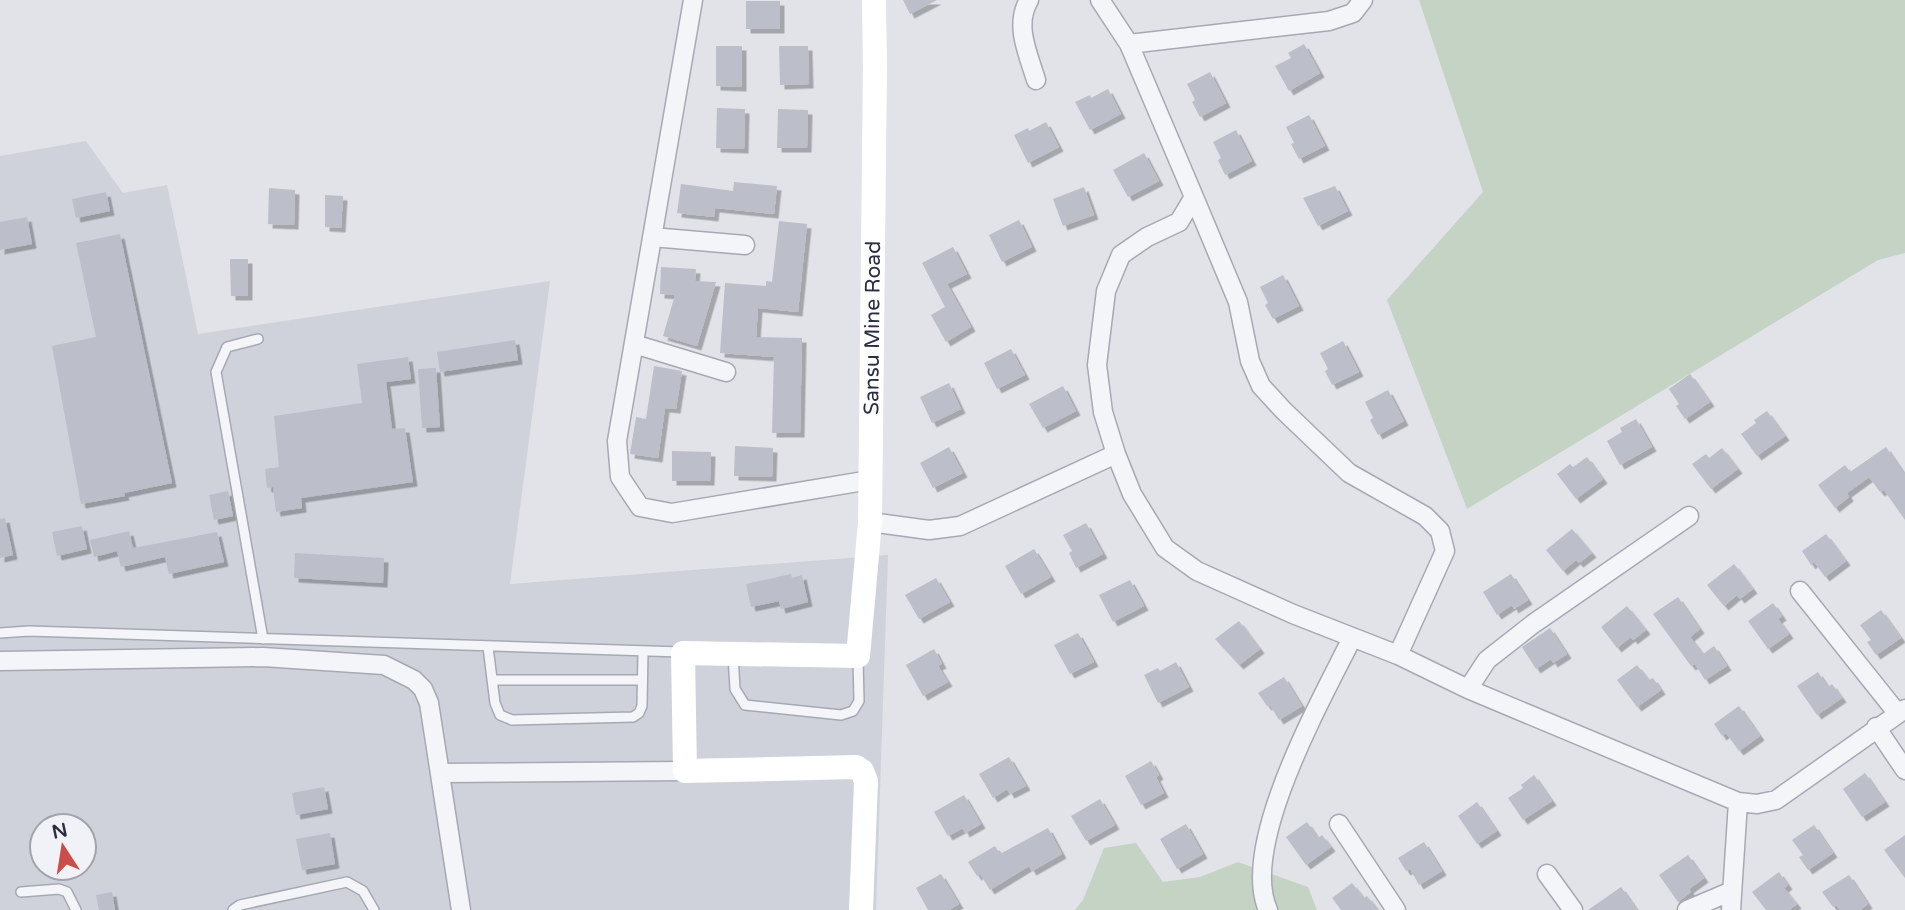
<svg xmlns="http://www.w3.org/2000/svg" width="1905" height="910" font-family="'Varela Round',sans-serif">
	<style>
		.built { fill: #cfd2db; fill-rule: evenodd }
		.green { fill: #c4d3c3 }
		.building { fill: #bcbec9; filter: url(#shadow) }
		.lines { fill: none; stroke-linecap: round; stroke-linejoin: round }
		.lane-casing { stroke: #a6a9b3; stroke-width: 12 }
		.street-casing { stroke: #a6a9b3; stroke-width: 21 }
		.lane { stroke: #f4f5f8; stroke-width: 9 }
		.street { stroke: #f4f5f8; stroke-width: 18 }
		.secondary { stroke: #fff; stroke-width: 24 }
		.labels { text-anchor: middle; stroke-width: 5; stroke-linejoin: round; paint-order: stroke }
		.street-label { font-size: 21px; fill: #2a2e41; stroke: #f1f2f7 }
	</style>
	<defs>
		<filter id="shadow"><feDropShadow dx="4.5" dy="4.5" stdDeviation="0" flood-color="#0004"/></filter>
	</defs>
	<rect width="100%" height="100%" fill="#e1e3e9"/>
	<path class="built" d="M86 141 123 193 167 185 198 334 550 281 510 584 888 555 876 910H0V156ZM42 826H84V868H42Z"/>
	<path class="green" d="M1419 0H1905V253L1878 260 1467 509 1387 300 1483 192Z
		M1136 843 1163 882 1200 877 1238 862 1308 887 1317 910H1075L1083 900 1104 848Z"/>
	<path class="building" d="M903 0H937L910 14Z
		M746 1H780V29H746Z
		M1304 44 1320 73 1289 91 1275 66 1291 58 1288 53Z
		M716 46H742V87L716 86Z
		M779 46H808L809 84 780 85Z
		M1210 72 1226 103 1200 117 1192 102 1195 100 1187 84Z
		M1108 89 1121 114 1090 130 1075 102 1090 95 1091 98Z
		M717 108 745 109 744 149 716 148Z
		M778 109 808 110 807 148H777Z
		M1309 115 1325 146 1299 159 1291 144 1294 143 1286 127Z
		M1046 122 1059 147 1028 163 1014 135 1028 128 1029 131Z
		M1236 130 1252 161 1225 175 1218 160 1221 158 1213 142Z
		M1144 153 1159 181 1128 197 1113 170Z
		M734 182 777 186 774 214 715 208 714 217 677 213 681 184 733 191Z
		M1335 186 1348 211 1318 226 1303 198Z
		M1084 187 1094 215 1063 226 1053 199Z
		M269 188 295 190 294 225 268 224Z
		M106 192 110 211 76 218 72 199Z
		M325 195 343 196 341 228 325 227Z
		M27 217 32 244 0 250V222Z
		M1019 220 1032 247 1002 262 989 235Z
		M779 221 807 224 798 312 758 308 756 337 802 338 800 433H772L774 357 720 353 725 283 766 286V281L772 282Z
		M120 234 172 483 124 493 125 496 81 504 52 346 96 337 76 243Z
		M953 247 967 274 947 284 971 327 946 342 931 315 945 307 922 263Z
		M230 259H248V296H231Z
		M661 267 696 269 695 281 716 282 697 346 663 336 675 295 660 294Z
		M1283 275 1299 306 1273 319 1265 305 1268 303 1260 287Z
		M515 340 518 360 440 372 437 352Z
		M1343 341 1359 372 1332 385 1325 371 1328 369 1320 353Z
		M1011 349 1025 375 997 389 984 363Z
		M408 357 411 379 386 382 392 429 405 428 413 482 301 498 302 508 276 512 273 487 267 488 265 469 279 467 274 416 362 403 357 364Z
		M654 366 682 371 676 409 665 408 658 458 630 454 636 417 646 419Z
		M436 368 440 427 422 428 418 369Z
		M1690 374 1710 402 1685 419 1676 406 1679 404 1669 389Z
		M949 383 961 409 932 423 920 397Z
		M1063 386 1076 411 1043 428 1029 404Z
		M1388 390 1404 421 1378 435 1370 420 1373 418 1365 402Z
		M1767 411 1785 436 1757 456 1741 434 1756 423 1754 420Z
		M1636 419 1652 447 1620 465 1607 441 1622 432 1620 428Z
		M735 446 773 448 772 477 734 476Z
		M949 447 963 473 933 488 920 463Z
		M1886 447 1905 475V520L1884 490 1880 492 1869 477 1847 493 1849 497 1835 508 1818 485 1845 465 1850 472Z
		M1722 448 1738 469 1711 489 1692 464 1706 454 1709 458Z
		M672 451 711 452 710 481H672Z
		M1587 457 1603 479 1576 499 1557 474 1570 464 1573 467Z
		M228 491 233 516 214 520 209 495Z
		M5 518 13 555 0 558V519Z
		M1086 523 1103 554 1076 568 1069 553 1072 551 1063 535Z
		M82 526 87 549 57 556 52 532Z
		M1572 529 1592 553 1579 563 1576 560 1563 571 1546 550Z
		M129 531 133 548 217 532 224 562 169 574 165 557 121 567 117 551 94 557 90 540Z
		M1826 534 1846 561 1825 577 1814 562 1811 565 1802 551Z
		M1034 549 1051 577 1021 594 1005 566Z
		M295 553 384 558 383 583 294 578Z
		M1734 564 1753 589 1740 599 1737 595 1724 606 1707 585Z
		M791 574 792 578 802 575 808 602 781 609 779 601 751 607 746 584Z
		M1511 574 1528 600 1514 609 1512 605 1497 615 1483 592Z
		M936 578 950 602 919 619 905 595Z
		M1130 580 1144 606 1113 622 1099 595Z
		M1678 597 1700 629 1690 637 1703 654 1714 646 1727 666 1705 680 1695 664 1691 666 1653 614Z
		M1773 603 1782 616 1778 619 1789 634 1768 649 1748 621Z
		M1627 606 1646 630 1633 640 1631 637 1617 648 1601 627Z
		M1881 610 1901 638 1876 655 1867 642 1871 640 1860 625Z
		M1239 621 1260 649 1239 665 1215 639Z
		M1550 628 1567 654 1553 663 1551 659 1536 669 1522 647Z
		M1078 633 1094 662 1070 674 1054 645Z
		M934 649 942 664 938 666 948 682 923 696 906 665Z
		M1176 662 1189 687 1158 703 1144 675 1158 668 1160 671Z
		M1637 665 1649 680 1653 678 1661 690 1637 707 1617 680Z
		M1818 672 1828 687 1832 684 1842 698 1817 715 1797 686Z
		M1284 677 1302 706 1279 720 1270 705 1267 706 1258 693Z
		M1739 706 1760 736 1739 751 1726 733 1722 736 1714 724Z
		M1009 757 1026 786 1010 794 1007 789 993 798 979 774Z
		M1151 761 1159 775 1156 777 1164 793 1141 805 1125 776Z
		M1865 773 1885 802 1862 817 1843 789Z
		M1534 775 1552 801 1523 820 1508 798 1523 788 1521 785Z
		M324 787 328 809 296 815 292 793Z
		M964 795 981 824 965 833 963 828 948 836 934 812Z
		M1100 799 1115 825 1086 841 1071 816Z
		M1477 802 1497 831 1477 844 1458 816Z
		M1307 822 1318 838 1322 835 1331 847 1306 865 1286 837Z
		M1186 824 1203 854 1177 869 1160 839Z
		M1814 825 1833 853 1808 870 1799 857 1803 855 1792 840Z
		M1048 828 1062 854 1032 871 1029 866 990 890 980 874 977 876 968 862 995 846 1000 854Z
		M330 833 335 864 302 870 296 839Z
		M1905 835V878L1884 850Z
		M1424 842 1442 871 1419 885 1410 869 1406 871 1398 858Z
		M1688 855 1704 878 1689 889 1691 892 1678 902 1659 875Z
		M1779 872 1788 885 1784 888 1797 904 1789 910H1766L1752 892Z
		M941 874 959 904 949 910H928L916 888Z
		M1849 875 1868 904 1860 910H1840L1836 905 1833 907 1822 892Z
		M1352 883 1364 898 1367 896 1378 910H1341L1332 898Z
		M1621 887 1637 910H1588Z
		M112 892 115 910H99L96 895Z"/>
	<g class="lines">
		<defs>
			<path id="lane" d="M258 339 227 347 216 372 263 639
				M0 633 29 631 681 652
				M488 647 495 703 500 715 512 720 633 717 639 713 642 706 643 651
				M733 655 735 689 745 705 841 715 853 711 859 701 858 658
				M492 680H642
				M21 892 59 889 67 892 76 910
				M233 910 240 905 347 882 363 891 374 910"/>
			<path id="street" d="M693 0 617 441 620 477 640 507 672 513 870 480
				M1029 0C1014 25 1028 53 1036 80
				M1100 0 1129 44 1194 197 1238 302 1250 361 1261 386 1284 411 1349 473 1425 516 1440 531 1445 551 1398 655
				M1129 44 1329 21 1353 13 1363 0
				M1194 197 1179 222 1147 237 1121 255 1106 291 1097 365 1103 412 1116 454 1132 494 1165 548 1197 571 1293 614 1398 655 1468 689 1738 802 1757 804 1776 800 1905 709
				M652 237 745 245
				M634 344 726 372
				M870 522 929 530 960 526 1116 454
				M1800 591 1898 714
				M0 661 263 657 384 665 414 680 423 689 429 703 461 910
				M1468 689 1487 660 1533 624 1689 516
				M1876 727 1905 770
				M440 773 685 771
				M1339 824 1396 910
				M1547 874 1573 910
				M1268 910C1239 845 1322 699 1352 638
				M1687 910 1732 891
				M1731 910 1738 802"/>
		</defs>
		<use href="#lane" class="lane-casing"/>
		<use href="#street" class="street-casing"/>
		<use href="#lane" class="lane"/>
		<use href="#street" class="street"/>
		<path class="secondary" id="s1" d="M861 910 866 781 862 771 856 767 685 771 683 653 858 656 870 522 875 68 874 0"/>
	</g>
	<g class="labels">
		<g class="street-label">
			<text dy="7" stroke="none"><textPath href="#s1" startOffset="940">Sansu Mine Road</textPath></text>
		</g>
	</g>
	<g transform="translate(63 847) rotate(348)"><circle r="33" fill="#f1f2f7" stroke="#a1a4ae" stroke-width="2"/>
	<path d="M0-5L12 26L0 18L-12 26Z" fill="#ca4d4a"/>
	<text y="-10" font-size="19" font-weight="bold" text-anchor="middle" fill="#2a2e41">N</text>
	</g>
</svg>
